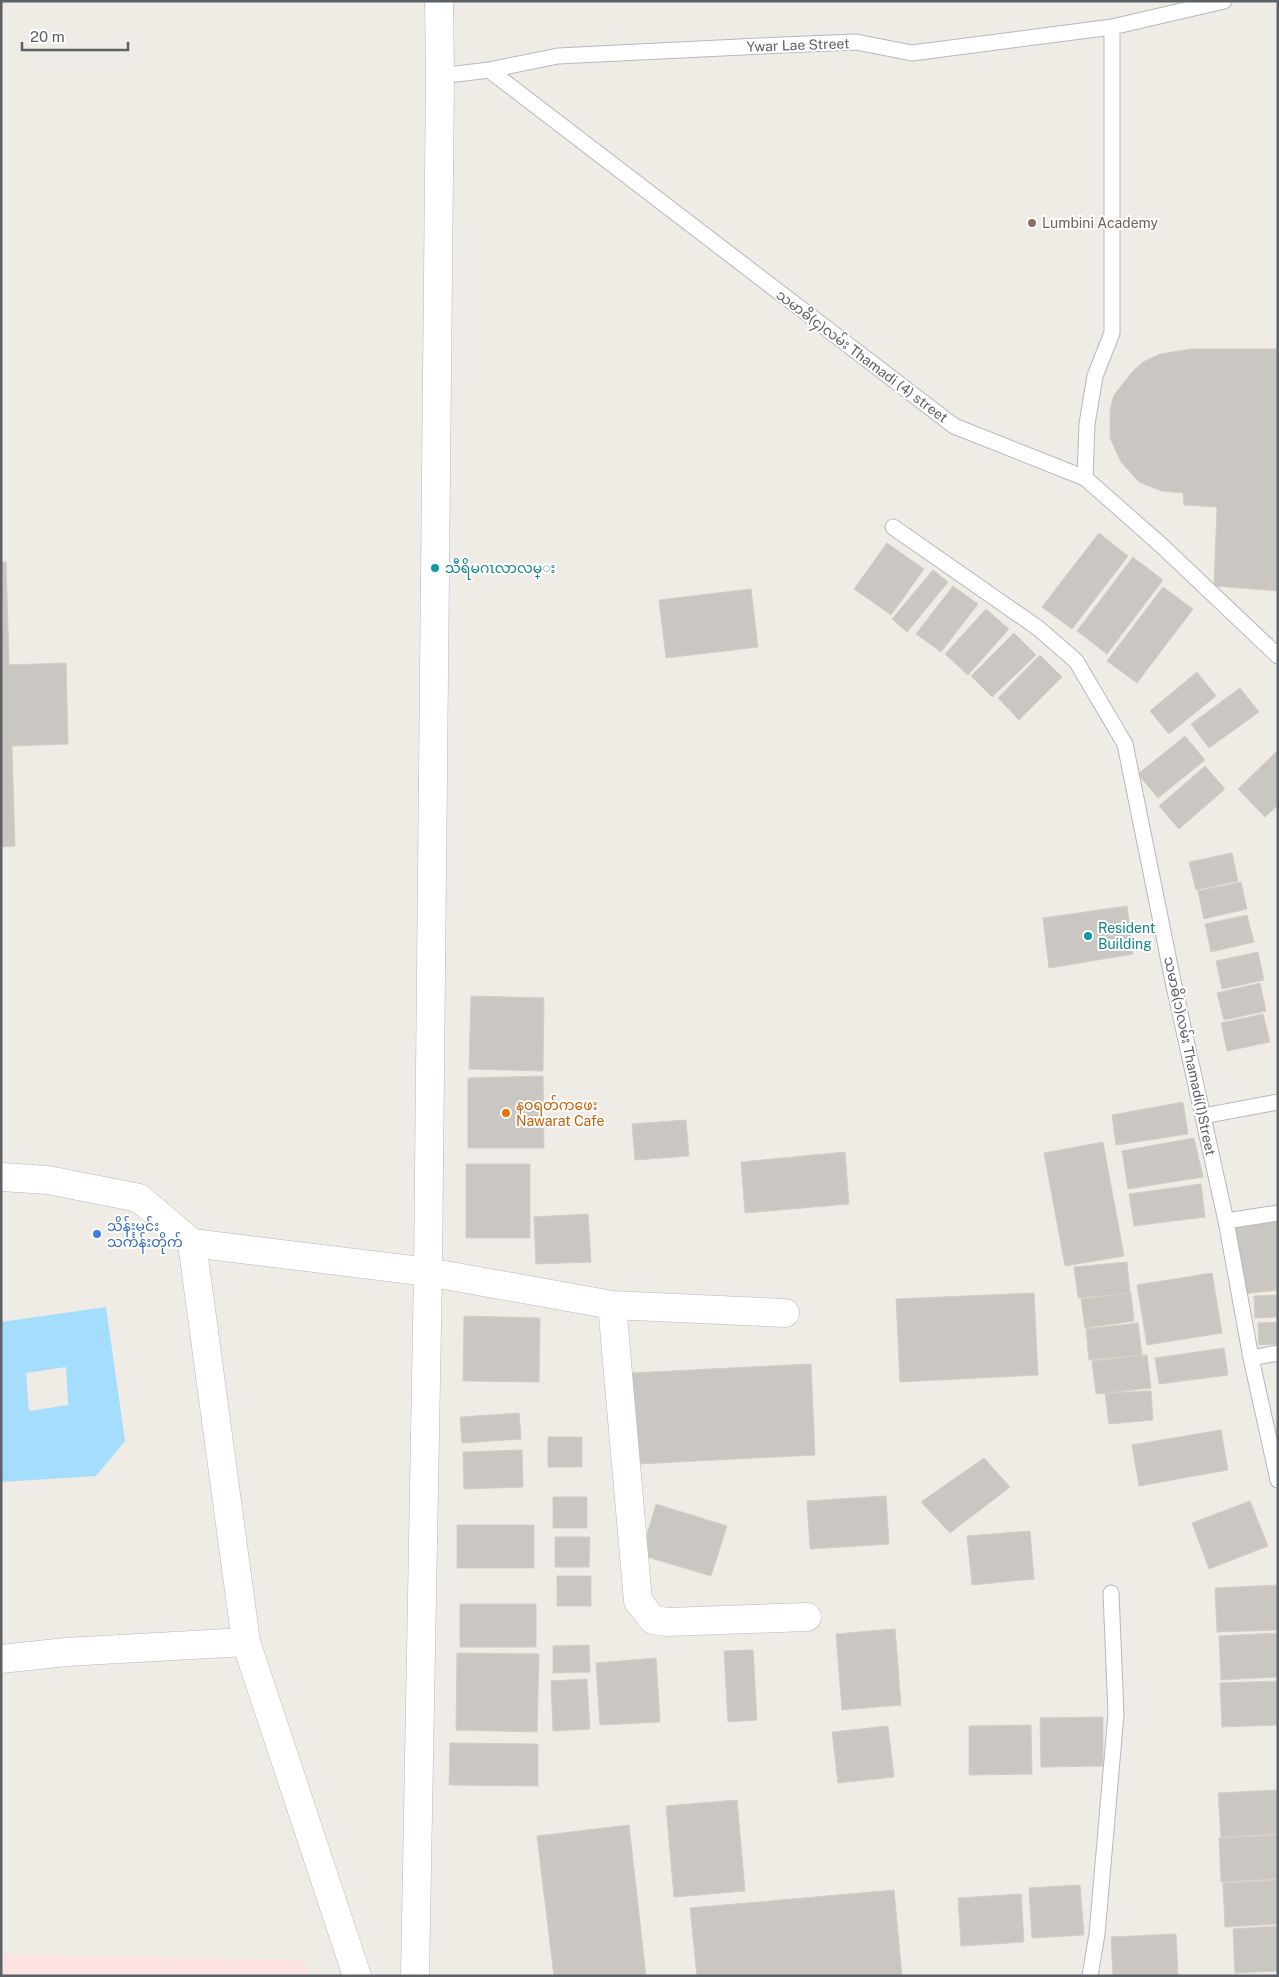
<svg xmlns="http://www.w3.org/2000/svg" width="1279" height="1977" font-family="'Public Sans','Noto Sans Myanmar',sans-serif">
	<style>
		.medical { fill: #fce2e1 }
		.water { fill: #a5ddff }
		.pier { fill: #efece5 }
		.building { fill: #cac7c2; stroke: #d4cec3 }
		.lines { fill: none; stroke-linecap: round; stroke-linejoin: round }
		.service-casing { stroke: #b5b8bc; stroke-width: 17 }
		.minor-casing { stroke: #b5b8bc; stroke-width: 29 }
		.tertiary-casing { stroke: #b5b8bc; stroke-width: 29 }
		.service { stroke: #fff; stroke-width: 15 }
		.minor { stroke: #fff; stroke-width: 28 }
		.tertiary { stroke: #fff; stroke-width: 28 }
		.education-dot { fill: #8d6e63; stroke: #fff; stroke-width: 2 }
		.culture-dot { fill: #0f9aa8; stroke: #fff; stroke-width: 2 }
		.food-dot { fill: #e8710a; stroke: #fff; stroke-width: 2 }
		.shop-dot { fill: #3f7fe0; stroke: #fff; stroke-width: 2 }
		.labels { text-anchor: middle; stroke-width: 4; stroke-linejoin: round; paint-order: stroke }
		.street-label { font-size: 14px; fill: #5c6166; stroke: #fff }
		.education-label { font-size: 14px; fill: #785e54; stroke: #fff; text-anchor: start }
		.culture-label { font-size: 14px; fill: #0d838f; stroke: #fff; text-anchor: start }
		.food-label { font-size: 14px; fill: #c56008; stroke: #fff; text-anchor: start }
		.shop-label { font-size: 14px; fill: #366cbe; stroke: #fff; text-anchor: start }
	</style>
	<rect width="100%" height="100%" fill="#efece5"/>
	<path class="medical" d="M1 1955 302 1960 309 1976H1Z"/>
	<path class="water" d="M106 1307 125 1441 96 1476 1 1482V1322Z"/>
	<path class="pier" d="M66 1367 68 1405 29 1411 26 1373Z"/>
	<path class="building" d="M1191 349H1278V591L1214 586 1217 507 1184 505 1183 493 1162 491 1139 482 1121 462 1110 438V410L1114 395 1132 372 1143 362 1160 354Z
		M1099 533 1128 556 1072 629 1042 607Z
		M887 543 924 569 891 615 854 589Z
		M1133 557 1163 580 1107 654 1077 631Z
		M1 562H6L9 665 66 663 68 744 12 746 15 846 1 847Z
		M933 570 948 582 907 632 892 619Z
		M953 586 978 604 941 652 916 634Z
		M1163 587 1193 609 1137 683 1107 661Z
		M751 589 758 647 666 658 659 600Z
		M986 609 1009 629 968 675 945 654Z
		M1014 633 1036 655 992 697 971 676Z
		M1040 655 1062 677 1019 720 998 698Z
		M1197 672 1216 696 1169 734 1150 711Z
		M1240 688 1259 712 1209 748 1191 724Z
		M1185 736 1205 760 1158 798 1138 774Z
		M1278 750V805L1265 817 1238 789Z
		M1205 766 1225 789 1179 829 1159 806Z
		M1232 853 1238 881 1196 890 1189 862Z
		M1241 882 1247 909 1204 919 1198 891Z
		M1127 906 1133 954 1049 968 1043 918Z
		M1247 915 1254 942 1211 952 1205 924Z
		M1258 952 1264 980 1222 989 1216 961Z
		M1260 983 1266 1011 1224 1020 1217 993Z
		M471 996 544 998 543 1071 469 1069Z
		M1263 1014 1270 1042 1227 1051 1221 1023Z
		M543 1076 544 1148H468V1078Z
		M1183 1102 1188 1134 1116 1145 1112 1115Z
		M686 1120 689 1156 635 1160 632 1124Z
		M1194 1138 1203 1177 1128 1189 1122 1151Z
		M1103 1142 1124 1256 1065 1266 1044 1153Z
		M845 1152 849 1204 745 1213 741 1162Z
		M466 1164H530V1238H466Z
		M1201 1184 1205 1217 1134 1226 1129 1194Z
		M588 1214 591 1262 536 1264 534 1217Z
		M1278 1217V1290L1243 1294 1233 1223Z
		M1127 1262 1130 1293 1078 1298 1074 1267Z
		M1212 1273 1222 1333 1147 1345 1137 1285Z
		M1034 1293 1038 1375 900 1382 896 1299Z
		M1131 1293 1134 1321 1085 1328 1081 1299Z
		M1278 1295V1317L1255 1318 1254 1296Z
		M464 1316 540 1318 539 1382 463 1381Z
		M1278 1322V1344L1259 1345 1258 1323Z
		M1138 1323 1142 1355 1089 1360 1086 1329Z
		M1224 1348 1228 1375 1159 1384 1155 1358Z
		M1147 1355 1151 1388 1096 1394 1092 1361Z
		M811 1364 815 1455 637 1464 632 1373Z
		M1151 1391 1153 1420 1109 1424 1105 1393Z
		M519 1413 521 1439 462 1443 460 1417Z
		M1221 1430 1228 1470 1139 1486 1132 1445Z
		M548 1437H582V1467H548Z
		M522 1450 523 1487 464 1489 463 1452Z
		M984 1458 1010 1487 950 1533 921 1502Z
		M886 1496 889 1544 810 1549 807 1501Z
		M553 1497H587V1528H553Z
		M1250 1501 1268 1546 1209 1569 1192 1523Z
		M656 1504 727 1526 711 1576 641 1555Z
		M457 1525H534V1568H457Z
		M1030 1531 1034 1579 972 1585 967 1536Z
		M555 1537H590L589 1567H555Z
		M557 1576H591V1606H557Z
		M1278 1585V1630L1217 1632 1215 1588Z
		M460 1604H536V1647H460Z
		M895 1629 901 1705 842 1710 836 1634Z
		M1278 1633V1677L1221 1680 1219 1636Z
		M589 1645 590 1672 553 1673V1646Z
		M753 1650 757 1720 728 1722 724 1651Z
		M457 1653 539 1654 537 1732 456 1730Z
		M656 1658 660 1722 600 1725 596 1663Z
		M587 1679 590 1729 553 1731 551 1681Z
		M1278 1681V1725L1222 1727 1220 1683Z
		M1103 1717V1766L1041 1767 1040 1718Z
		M1031 1725 1032 1774 969 1775V1726Z
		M888 1726 894 1777 838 1783 832 1732Z
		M450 1743 538 1744V1786L449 1785Z
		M1278 1790V1834L1221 1837 1218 1793Z
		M737 1800 745 1891 674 1897 666 1806Z
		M629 1825 646 1976H554L537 1836Z
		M1278 1835V1879L1221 1882 1219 1838Z
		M1278 1880V1924L1225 1927 1223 1883Z
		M1080 1885 1084 1935 1032 1938 1029 1888Z
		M894 1890 902 1976H697L690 1908Z
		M1021 1894 1024 1942 961 1946 958 1898Z
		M1278 1926V1971L1235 1973 1233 1929Z
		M1176 1934 1178 1976H1113L1111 1937Z"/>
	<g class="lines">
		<defs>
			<path id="service" d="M489 70 558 56 782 45 856 42 912 53 1112 27 1224 1
				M440 76 489 70 954 426 1085 478 1161 545 1278 656
				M1085 478 1087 424 1095 376 1112 333V27
				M893 527 1038 628 1076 661 1125 744 1174 986 1226 1221 1251 1358 1278 1480
				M1203 1116 1278 1102
				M1226 1221 1278 1213
				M1251 1358 1278 1353
				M1090 1976 1097 1934 1116 1714 1111 1593"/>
			<path id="minor" d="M1 1177 48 1180 139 1198 192 1243 246 1642 357 1976
				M192 1243 428 1272 612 1305 785 1313
				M612 1305 638 1601 653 1620 668 1622 807 1617
				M1 1659 66 1652 246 1642"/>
			<path id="tertiary" d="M415 1976 428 1272 440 76 439 1"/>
		</defs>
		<use href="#service" class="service-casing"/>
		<use href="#minor" class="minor-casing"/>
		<use href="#tertiary" class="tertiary-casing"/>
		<use href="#service" class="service"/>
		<use href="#minor" class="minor"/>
		<use href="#tertiary" class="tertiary"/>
	</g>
	<circle class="education-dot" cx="1032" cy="223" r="5"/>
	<g class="culture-dot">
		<circle cx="435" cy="568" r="5"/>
		<circle cx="1088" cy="936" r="5"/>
	</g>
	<circle class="food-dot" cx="506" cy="1113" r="5"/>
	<circle class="shop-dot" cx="97" cy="1234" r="5"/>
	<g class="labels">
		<g class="street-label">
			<text transform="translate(798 45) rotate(-2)" y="5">Ywar Lae Street</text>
			<text transform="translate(862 356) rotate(37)" y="5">သမာဓိ(၄)လမ်း Thamadi (4) street</text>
			<text transform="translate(1190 1056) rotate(78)" y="5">သမာဓိ(၁)လမ်း Thamadi(1)Street</text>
		</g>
		<g class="education-label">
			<text x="1042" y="228">Lumbini Academy</text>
		</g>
		<g class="culture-label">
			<text x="445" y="573">သီရိမဂၤလာလမ္‌း</text>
			<text x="1098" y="933">Resident<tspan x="1098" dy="16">Building</tspan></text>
		</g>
		<g class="food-label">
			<text x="516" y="1110">နဝရတ်ကဖေး<tspan x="516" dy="16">Nawarat Cafe</tspan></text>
		</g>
		<g class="shop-label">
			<text x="107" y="1231">သိန်းမင်း<tspan x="107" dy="16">သင်္ကန်းတိုက်</tspan></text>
		</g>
	</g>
	<rect width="1279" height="1977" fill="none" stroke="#5c6166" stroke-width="5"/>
	<path d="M22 42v8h106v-8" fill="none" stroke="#5c6166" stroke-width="2.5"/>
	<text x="30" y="42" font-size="15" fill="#5c6166" stroke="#ffffff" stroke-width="4" paint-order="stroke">20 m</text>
</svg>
